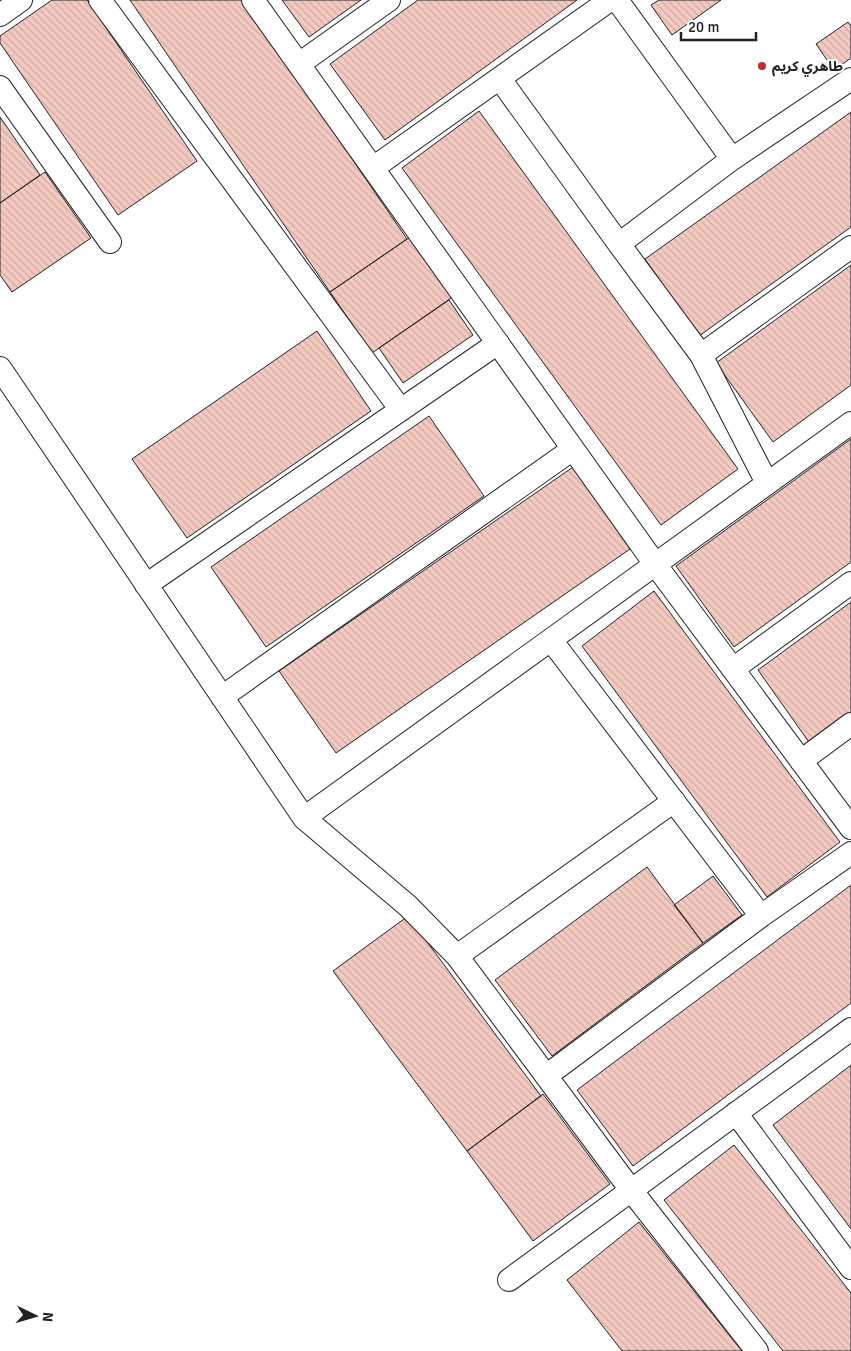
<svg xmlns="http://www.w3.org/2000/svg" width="851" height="1351" font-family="Signika,'Noto Sans Arabic',sans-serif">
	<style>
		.building { fill: url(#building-back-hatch); stroke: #222 }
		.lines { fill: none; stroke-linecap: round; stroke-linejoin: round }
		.street-casing { stroke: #222; stroke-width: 24 }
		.street { stroke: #fff; stroke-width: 22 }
		.poi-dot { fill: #c62828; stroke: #fff; stroke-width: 2 }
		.labels { text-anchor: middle; stroke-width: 4; stroke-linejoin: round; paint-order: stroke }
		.poi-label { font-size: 14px; font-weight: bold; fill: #222; stroke: #fff; text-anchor: start }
	</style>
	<defs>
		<pattern id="building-back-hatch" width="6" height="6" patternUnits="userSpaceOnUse" patternTransform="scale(1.25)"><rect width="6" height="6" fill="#f3c9c0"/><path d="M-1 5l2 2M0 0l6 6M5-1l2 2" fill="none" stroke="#d0aca5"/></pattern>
	</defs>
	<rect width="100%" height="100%" fill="#fff"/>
	<path class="building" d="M52 0H87L197 161 118 215 0 43V36Z
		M130 0H243L407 239 330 292Z
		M282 0H361L309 37Z
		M418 0H577L385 140 330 64Z
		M659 0H721L672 35 651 5Z
		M848 22 851 26V58L834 70 816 44Z
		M479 111 738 469 661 525 402 168Z
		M851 112V227L699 336 645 259Z
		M0 117 40 175 0 203Z
		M45 172 91 238 12 292 0 275V203Z
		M413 235 454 296 372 353 330 292Z
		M851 265V385L773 442 716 363Z
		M449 300 473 335 403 383 379 348Z
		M317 331 371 411 187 538 132 459Z
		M429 416 484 496 266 647 211 567Z
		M851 439V562L734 647 676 566Z
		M573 467 630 549 336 753 279 671Z
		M654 591 840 842 767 897 582 646Z
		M851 602V716L811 745 758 670Z
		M647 867 703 943 552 1056 495 980Z
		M713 876 742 915 703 943 674 905Z
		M851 885V1003L633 1166 577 1090Z
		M408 916 541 1096 467 1151 333 971Z
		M851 1065V1229L773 1125Z
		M543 1094 610 1184 533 1241 467 1151Z
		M734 1145 851 1293V1351H783L664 1200Z
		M639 1222 742 1351H622L567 1280Z"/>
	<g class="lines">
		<defs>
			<path id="street" d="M100 0 401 410
				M253 0 655 564 851 828
				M617 0 732 159
				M0 15 21 0
				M299 64 389 0
				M500 79 619 244
				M0 87 110 242
				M373 168 610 0
				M701 355 851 247
				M0 368 304 818 408 906 457 956 631 1190 757 1351
				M767 483 701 355 619 244 732 159 851 79
				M146 585 498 343
				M551 640 761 916
				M733 669 851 583
				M222 697 573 449
				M801 761 851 724
				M304 818 851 423
				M457 956 674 801
				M546 1076 761 916 851 853
				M736 1113 851 1268
				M509 1280 851 1029"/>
		</defs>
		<use href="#street" class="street-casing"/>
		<use href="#street" class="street"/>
	</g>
	<circle class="poi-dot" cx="762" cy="66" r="5"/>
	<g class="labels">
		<g class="poi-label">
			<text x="772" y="71">طاهري كريم</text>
		</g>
	</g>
	<g transform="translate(35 1316) rotate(95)" stroke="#ffffff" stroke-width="4" paint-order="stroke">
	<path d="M0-4L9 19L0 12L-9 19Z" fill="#222222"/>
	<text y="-8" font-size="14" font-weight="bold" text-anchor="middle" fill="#222222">N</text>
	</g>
	<path d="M681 32v8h75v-8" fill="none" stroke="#222222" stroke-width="2.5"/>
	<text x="688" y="32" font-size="15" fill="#222222" stroke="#ffffff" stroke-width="4" paint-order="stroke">20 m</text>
</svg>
